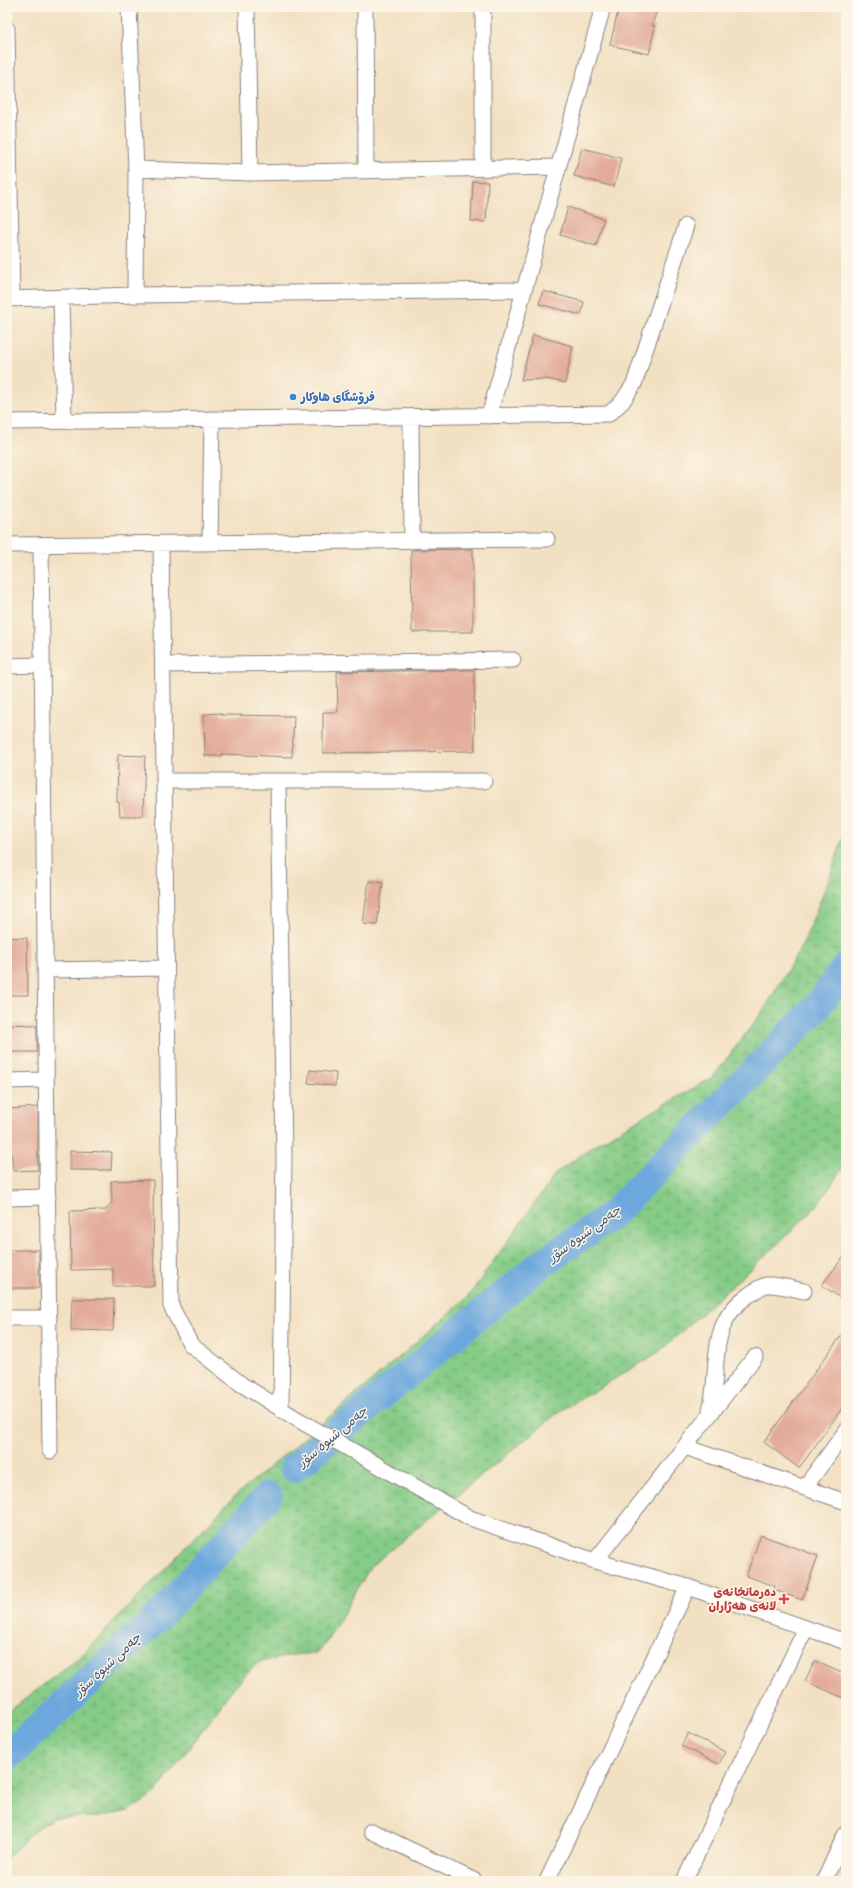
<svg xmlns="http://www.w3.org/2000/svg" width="853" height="1888" font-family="'Patrick Hand','Playpen Sans Arabic',sans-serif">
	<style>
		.wetland { fill: url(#wetland-marsh); stroke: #547761 }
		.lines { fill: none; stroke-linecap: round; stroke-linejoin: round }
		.river { stroke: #6ca7dd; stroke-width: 29 }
		.building { fill: #e3ab99 }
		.street-casing { stroke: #8a817e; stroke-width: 17 }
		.street { stroke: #fff; stroke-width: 15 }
		.shop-dot { fill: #3f7fe0; stroke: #fcf5e5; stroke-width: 1.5 }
		.health-dot { fill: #e0444e; stroke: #fcf5e5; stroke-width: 1.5 }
		.labels { text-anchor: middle; stroke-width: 3; stroke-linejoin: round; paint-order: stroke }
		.shop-label { font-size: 12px; font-weight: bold; fill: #366cbe; stroke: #fcf5e5; text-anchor: start }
		.health-label { font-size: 12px; font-weight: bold; fill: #be3a42; stroke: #fcf5e5; text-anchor: end }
		.water-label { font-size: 13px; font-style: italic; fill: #40577c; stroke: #fcf5e5 }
	</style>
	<defs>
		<pattern id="wetland-marsh" width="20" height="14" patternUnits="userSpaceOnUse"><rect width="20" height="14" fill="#86cc87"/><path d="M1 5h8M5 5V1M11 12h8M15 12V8" fill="none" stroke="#73af75"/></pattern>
	</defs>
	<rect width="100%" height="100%" fill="#fcf5e5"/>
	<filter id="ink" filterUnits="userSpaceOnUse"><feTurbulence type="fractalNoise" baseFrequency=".025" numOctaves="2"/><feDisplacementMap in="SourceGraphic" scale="8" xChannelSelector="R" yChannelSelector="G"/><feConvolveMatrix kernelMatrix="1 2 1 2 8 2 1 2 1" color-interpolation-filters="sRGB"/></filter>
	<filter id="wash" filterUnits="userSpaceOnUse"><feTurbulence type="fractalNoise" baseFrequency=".012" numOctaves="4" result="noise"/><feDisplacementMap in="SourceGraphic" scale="16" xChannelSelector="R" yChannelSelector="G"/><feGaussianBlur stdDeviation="0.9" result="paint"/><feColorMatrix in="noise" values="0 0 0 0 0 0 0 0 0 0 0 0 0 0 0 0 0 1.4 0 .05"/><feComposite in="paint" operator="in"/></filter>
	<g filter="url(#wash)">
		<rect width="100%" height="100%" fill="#f2e0c2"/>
		<path class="wetland" d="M846 829V1163L816 1207 770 1251 659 1352 559 1412 371 1566 327 1641 316 1654H300L259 1662 233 1688 155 1794 129 1811 98 1817 53 1818 36 1829 7 1858V1713L81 1656 235 1496 359 1392 468 1297 556 1173 601 1141 713 1077 765 1008 803 944 829 879Z"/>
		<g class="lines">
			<path class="river" d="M294 1468 541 1264 612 1215 816 1008 846 967
				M7 1757 158 1617 268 1496"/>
		</g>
		<g id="blocks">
			<path class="building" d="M619 7H658L652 26H655L649 54 610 45Z
				M582 148 621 158 614 187 574 176Z
				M473 181 488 182 486 222 471 221Z
				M568 207 604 219 596 246 560 235Z
				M543 291 584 302 581 315 539 304Z
				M533 335 573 346 565 383 547 379 521 380Z
				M473 549V632H412L411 550Z
				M474 670 475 751 323 753V712H338L337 672Z
				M221 713V715L294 716 292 757 222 754V756H205L204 714Z
				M118 755 145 756 143 816H120L119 802H117Z
				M369 881 383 883 377 925 363 924Z
				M7 937 27 938 28 995H7Z
				M7 1024 37 1025V1052H7Z
				M310 1070 336 1073 335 1086 308 1083Z
				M38 1107V1170L13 1171 10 1128H7V1109Z
				M70 1151 112 1152 111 1170H70Z
				M153 1180 154 1286H113V1269L71 1270 70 1211 106 1210 112 1202 111 1181Z
				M9 1250H39V1288H9Z
				M846 1253V1302L822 1285Z
				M72 1299H114L113 1331 71 1330Z
				M846 1329V1403L799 1468 764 1442Z
				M761 1535 818 1556 802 1600 774 1590 775 1586 746 1576Z
				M815 1661 846 1675V1699L805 1681Z
				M688 1733 725 1752 719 1764 681 1746Z"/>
		</g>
	</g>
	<g filter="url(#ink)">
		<use href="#blocks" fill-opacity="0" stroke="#8a817e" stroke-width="1"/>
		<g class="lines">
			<defs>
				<path id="street" d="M129 7 136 169 135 295
					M247 7 250 173
					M365 7 366 171
					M7 29 12 299
					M483 168V7
					M136 169 250 173 558 167
					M61 298 64 421
					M7 299 135 295 524 290
					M489 416 603 7
					M411 417 412 541
					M7 422 609 414 622 402 634 384 686 226
					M210 543 212 419
					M161 544 171 1306 191 1345 241 1384 297 1419 470 1518 595 1561 688 1587 846 1642
					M7 545 547 539
					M41 545 50 1451
					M163 665 513 660
					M7 666 42 665
					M164 781H484
					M278 781 284 1155 281 1410
					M46 970 166 968
					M7 1081 46 1080
					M7 1198 48 1197
					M7 1318H49
					M710 1410C721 1370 706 1326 746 1297 752 1293 760 1286 767 1285 778 1284 793 1289 804 1291
					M685 1447 846 1502
					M805 1487 846 1431
					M595 1561 755 1357
					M371 1831 475 1881
					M547 1881 688 1587
					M684 1881 806 1628
					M824 1881 846 1833"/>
			</defs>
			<use href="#street" class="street-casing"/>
			<use href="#street" class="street"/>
		</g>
	</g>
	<circle class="shop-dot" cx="293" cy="397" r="4"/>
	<path class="health-dot" d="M782 1593h4v4h4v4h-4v4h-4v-4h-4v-4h4z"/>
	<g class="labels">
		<g class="shop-label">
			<text x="301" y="401">فرۆشگای ھاوکار</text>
		</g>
		<g class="health-label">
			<text x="776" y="1596">دەرمانخانەی<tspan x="776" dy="14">لانەی هەژاران</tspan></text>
		</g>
		<g class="water-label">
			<text transform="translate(584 1233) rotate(-36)" y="5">چەمی شیوە سۆر</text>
			<text transform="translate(332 1436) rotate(-40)" y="5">چەمی شیوە سۆر</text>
			<text transform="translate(107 1664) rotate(-43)" y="5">چەمی شیوە سۆر</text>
		</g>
	</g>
	<rect width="853" height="1888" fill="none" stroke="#fcf5e5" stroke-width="24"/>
</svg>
